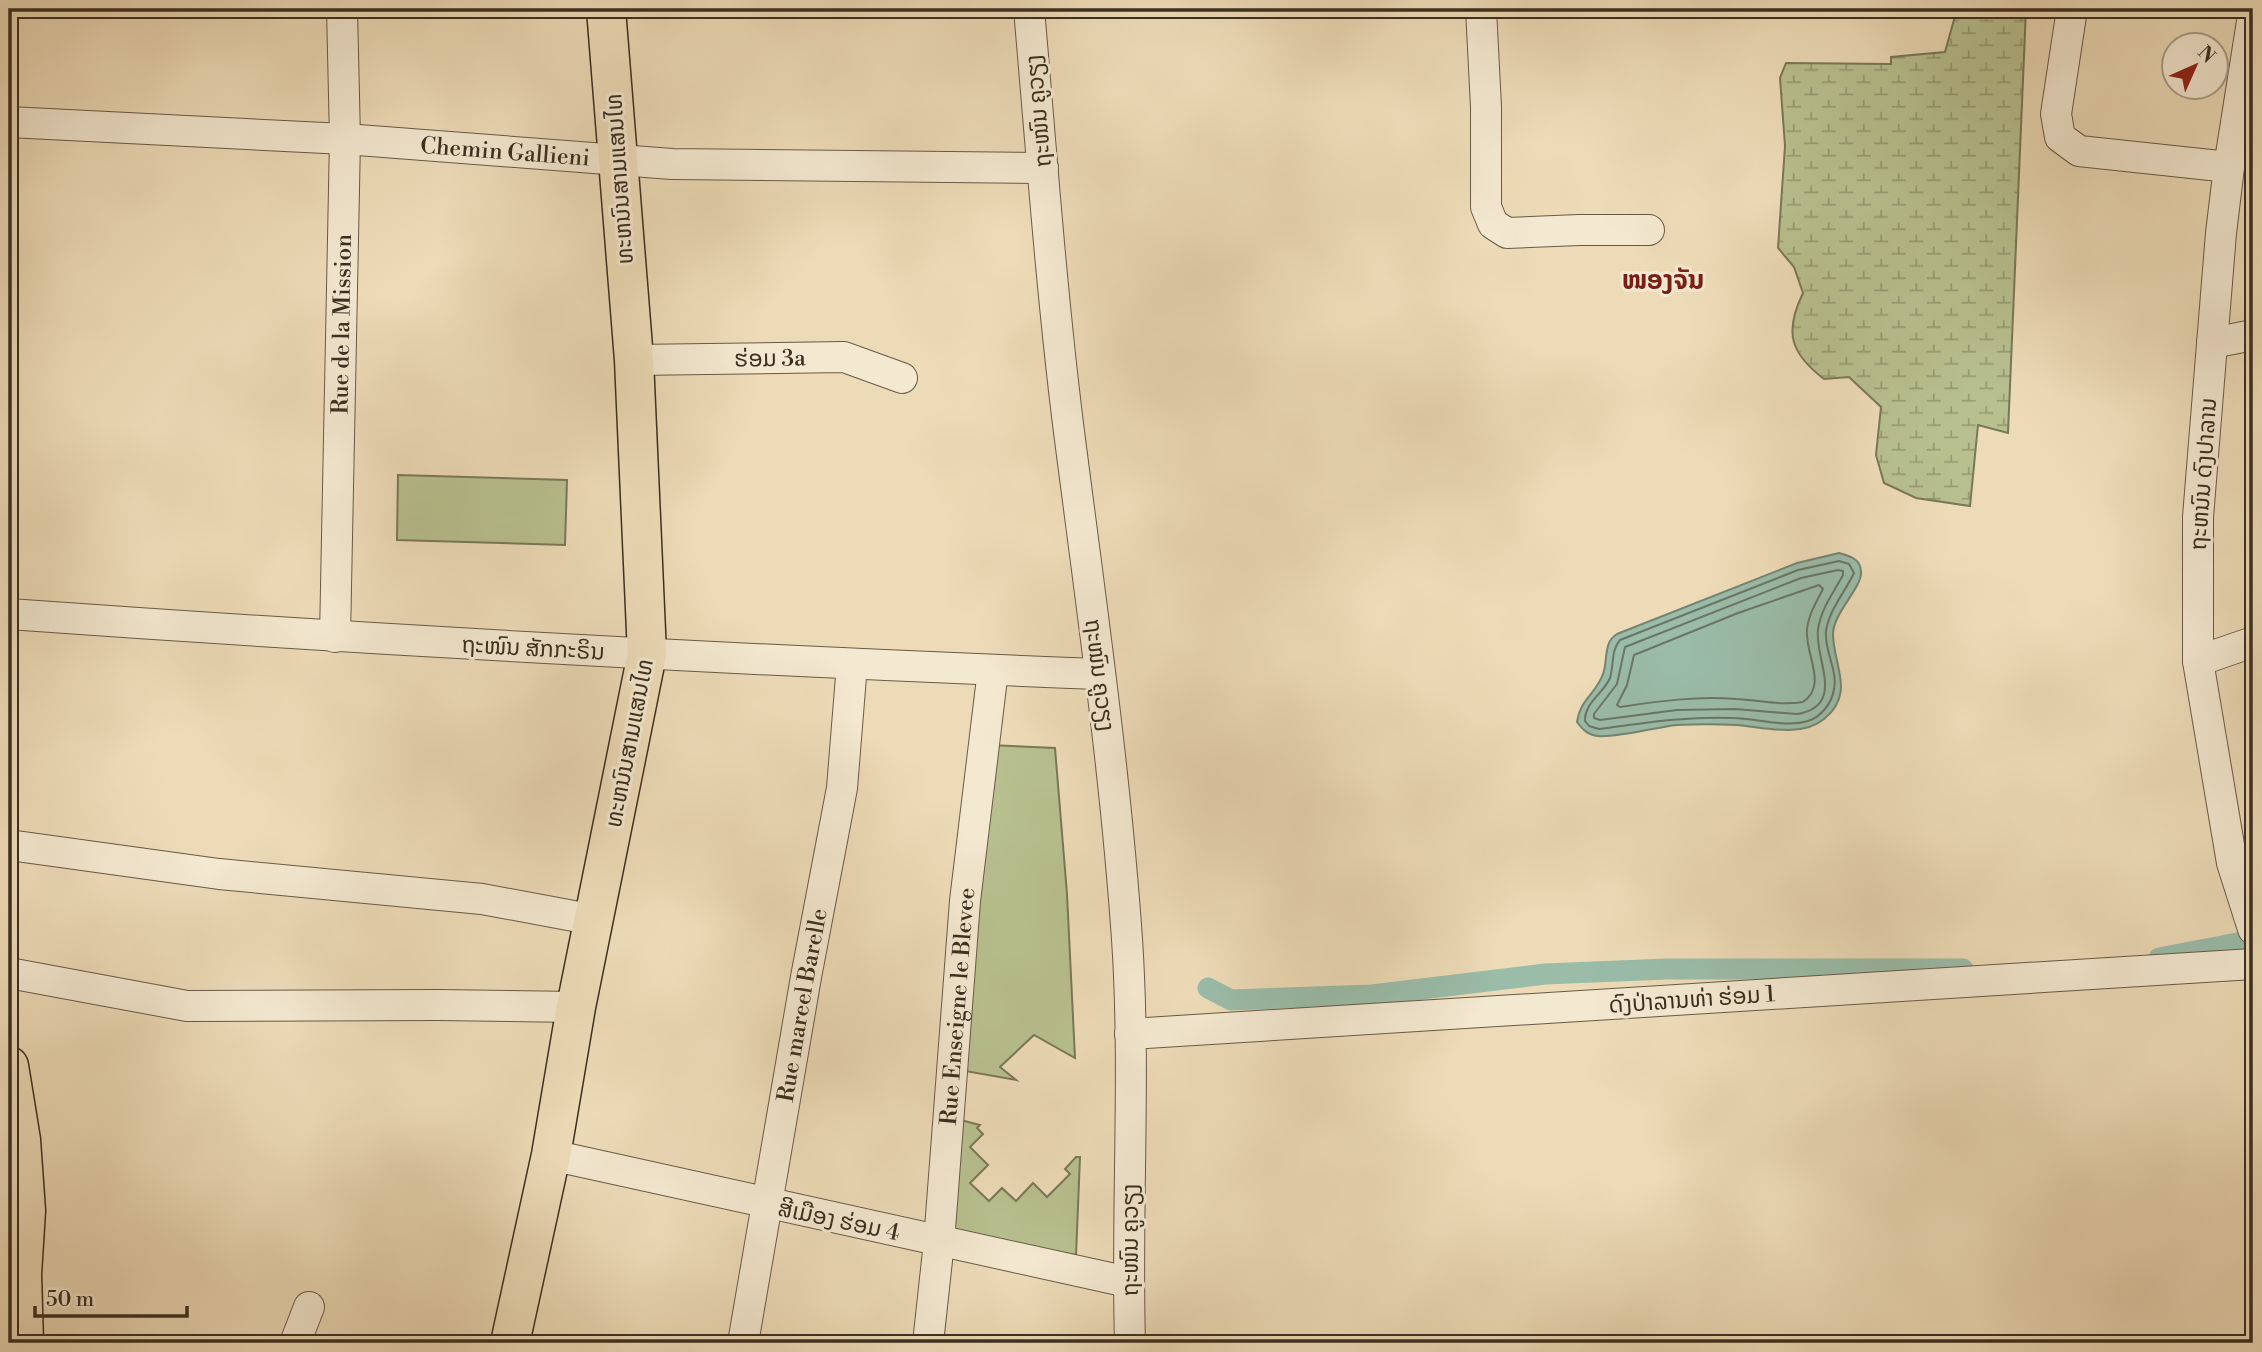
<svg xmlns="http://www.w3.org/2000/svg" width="2262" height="1352" font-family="'Libre Bodoni','Noto Sans Lao',serif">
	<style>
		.green { fill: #b8c08f; stroke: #7a7858; stroke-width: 2 }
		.wetland { fill: url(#wetland-marsh); stroke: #7a7858; stroke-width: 2 }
		.water { fill: #9abca9; stroke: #748473; stroke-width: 2 }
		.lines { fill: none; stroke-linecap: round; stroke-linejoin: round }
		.shore { stroke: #6a7665; stroke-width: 2 }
		.canal { stroke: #9abca9; stroke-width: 21 }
		.minor-casing { stroke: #685a46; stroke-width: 32 }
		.major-casing { stroke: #3b2f21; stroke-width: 41 }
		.minor { stroke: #f3e8d0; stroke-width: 30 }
		.major { stroke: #eddbb7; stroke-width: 38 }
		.labels { text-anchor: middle; stroke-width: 6; stroke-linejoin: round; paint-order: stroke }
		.street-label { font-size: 23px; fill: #3b2f21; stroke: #f3e8d0 }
		.quarter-label { font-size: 26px; font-weight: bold; fill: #7a1f14; stroke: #f3e8d0 }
	</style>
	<defs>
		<pattern id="wetland-marsh" width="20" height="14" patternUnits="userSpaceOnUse" patternTransform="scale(1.75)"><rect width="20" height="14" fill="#b8c08f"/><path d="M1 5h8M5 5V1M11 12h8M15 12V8" fill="none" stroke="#979c74"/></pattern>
	</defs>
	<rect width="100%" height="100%" fill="#eddbb7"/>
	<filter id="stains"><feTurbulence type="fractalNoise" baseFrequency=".00286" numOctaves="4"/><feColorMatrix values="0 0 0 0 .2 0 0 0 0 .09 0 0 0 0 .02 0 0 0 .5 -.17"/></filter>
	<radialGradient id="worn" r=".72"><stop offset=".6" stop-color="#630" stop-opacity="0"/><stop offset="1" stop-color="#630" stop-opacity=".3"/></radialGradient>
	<path class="green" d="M398 475 567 480 565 545 397 540Z
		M988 745 1055 748 1067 894 1075 1058 1034 1035 1000 1067 1016 1080 965 1071Z
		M953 1118 980 1125 977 1128 983 1134 970 1147 988 1165 970 1183 989 1201 1002 1188 1016 1201 1033 1183 1047 1197 1070 1174 1065 1169 1076 1157H1080L1076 1255 948 1237Z"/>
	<path class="wetland" d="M1957 9H2026L2008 433 1978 425 1970 506 1916 498 1884 483 1876 455 1881 407 1849 377 1824 379C1790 353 1784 332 1803 293L1794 267 1778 248 1785 146 1780 78 1786 63 1891 64V57L1945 52Z"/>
	<path class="water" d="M1839 553C1850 556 1861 559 1861 572 1862 588 1833 613 1833 634 1833 665 1856 693 1824 719 1801 738 1764 727 1736 725 1717 724 1697 724 1677 725 1655 727 1618 738 1598 736 1588 735 1583 730 1577 722 1580 699 1596 694 1603 674 1608 661 1603 642 1617 634L1797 563Z"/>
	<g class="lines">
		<path class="shore" d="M1839 561 1849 564 1854 573C1845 592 1829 610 1826 631 1824 651 1838 670 1834 689 1832 703 1821 717 1808 721 1785 728 1756 718 1733 718 1688 716 1644 723 1599 729L1589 726 1585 721C1584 703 1603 694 1610 678 1614 665 1611 650 1620 640L1798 570Z
			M1838 570 1843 571V575C1834 592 1820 610 1818 630 1814 658 1847 706 1797 714L1735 709 1677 710 1600 720 1594 718V714L1617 684 1625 647 1801 578Z
			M1819 585 1823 589C1816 602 1808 616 1807 630 1805 655 1828 685 1803 702 1781 706 1758 700 1736 699 1697 696 1659 701 1620 707L1617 705 1627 685 1634 655 1738 613Z"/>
		<path class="canal" d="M2159 958 2253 940
			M1208 988 1231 1000 1372 995 1545 974 1667 969H1963"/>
		<defs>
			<g id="minor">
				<path d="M1029 9C1041 147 1051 286 1068 424 1090 596 1115 767 1127 939 1136 1074 1126 1209 1130 1343"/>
				<path d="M1481 9 1486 107V207L1493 224 1507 233 1579 230H1649"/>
				<path d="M2072 9 2056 114 2060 137 2079 151 2229 167"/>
				<path d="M2253 15 2229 167 2221 233 2198 517V661L2232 863 2253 929"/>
				<path id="s1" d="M9 122 345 139 672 164 1043 168"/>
				<path d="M2212 343 2253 335"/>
				<path d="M634 360 844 357 902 378"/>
				<path d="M9 614C372 640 735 660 1099 674"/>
				<path id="s2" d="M335 637 345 139 342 9"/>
				<path d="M2198 661 2253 642"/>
				<path d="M9 845 219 874 482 899 595 920"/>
				<path d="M9 973 187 1006 438 1005 576 1007"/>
				<path d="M1130 1034 2253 964"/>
				<path d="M551 1155 1128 1282"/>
				<path d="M295 1343 309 1307"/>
				<path id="s3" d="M743 1343 806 977 842 788 852 664"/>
				<path id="s4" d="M928 1343 939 1242 965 901 993 670"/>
			</g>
			<path id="major" d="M9 1066 21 1140 26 1211 22 1274 24 1343
				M510 1343 551 1155 576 1007 647 654 634 360 606 9"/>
		</defs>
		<use href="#minor" class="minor-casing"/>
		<use href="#major" class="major-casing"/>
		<use href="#minor" class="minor"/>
		<use href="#major" class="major"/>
	</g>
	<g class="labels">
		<g class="street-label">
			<text transform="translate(1038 111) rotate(-95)" y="8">ຖະໜົນ ຄູວຽງ</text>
			<text dy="8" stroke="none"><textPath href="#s1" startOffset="497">Chemin Gallieni</textPath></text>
			<text transform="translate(619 179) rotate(-94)" y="8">ທະຫນົນສາມແສນໄທ</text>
			<text dy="8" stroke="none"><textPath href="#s2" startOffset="313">Rue de la Mission</textPath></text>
			<text transform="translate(770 358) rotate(-1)" y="8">ຮ່ອມ 3a</text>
			<text transform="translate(2203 474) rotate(-86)" y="8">ຖະຫນົນ ດົງປາລານ</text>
			<text transform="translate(533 648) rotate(3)" y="8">ຖະໜົນ ສັກກະຣິນ</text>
			<text transform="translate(1100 675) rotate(83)" y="8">ຖະໜົນ ຄູວຽງ</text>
			<text transform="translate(629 743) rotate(-79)" y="8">ທະຫນົນສາມແສນໄທ</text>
			<text transform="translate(1692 999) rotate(-4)" y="8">ດົງປ່າລານທ່າ ຮ່ອມ 1</text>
			<text dy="8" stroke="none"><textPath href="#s3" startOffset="343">Rue mareel Barelle</textPath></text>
			<text dy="8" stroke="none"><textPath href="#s4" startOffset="338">Rue Enseigne le Blevee</textPath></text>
			<text transform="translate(839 1220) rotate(12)" y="8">ສີເມືອງ ຮ່ອມ 4</text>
			<text transform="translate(1130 1240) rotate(-90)" y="8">ຖະໜົນ ຄູວຽງ</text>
		</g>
		<g class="quarter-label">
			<text x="1663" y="289">ໜອງຈັນ</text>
		</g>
	</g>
	<rect width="2262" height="1352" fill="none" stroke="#eddbb7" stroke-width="35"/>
	<rect x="10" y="10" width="2241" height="1331" fill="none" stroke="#3b2f21" stroke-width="3.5"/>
	<rect x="18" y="18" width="2227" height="1317" fill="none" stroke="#3b2f21" stroke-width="2"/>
	<g transform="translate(2195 66) rotate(45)"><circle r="33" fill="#f3e8d0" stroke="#a99e8a" stroke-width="2"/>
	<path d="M0-5L12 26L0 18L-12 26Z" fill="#8f2418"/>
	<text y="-10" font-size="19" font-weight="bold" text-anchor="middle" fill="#3b2f21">N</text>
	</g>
	<path d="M35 1306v10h152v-10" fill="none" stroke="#3b2f21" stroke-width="3.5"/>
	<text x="46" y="1306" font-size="21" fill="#3b2f21" stroke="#f3e8d0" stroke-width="5" paint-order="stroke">50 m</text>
	<rect width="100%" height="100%" filter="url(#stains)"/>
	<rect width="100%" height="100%" fill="url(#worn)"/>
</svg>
